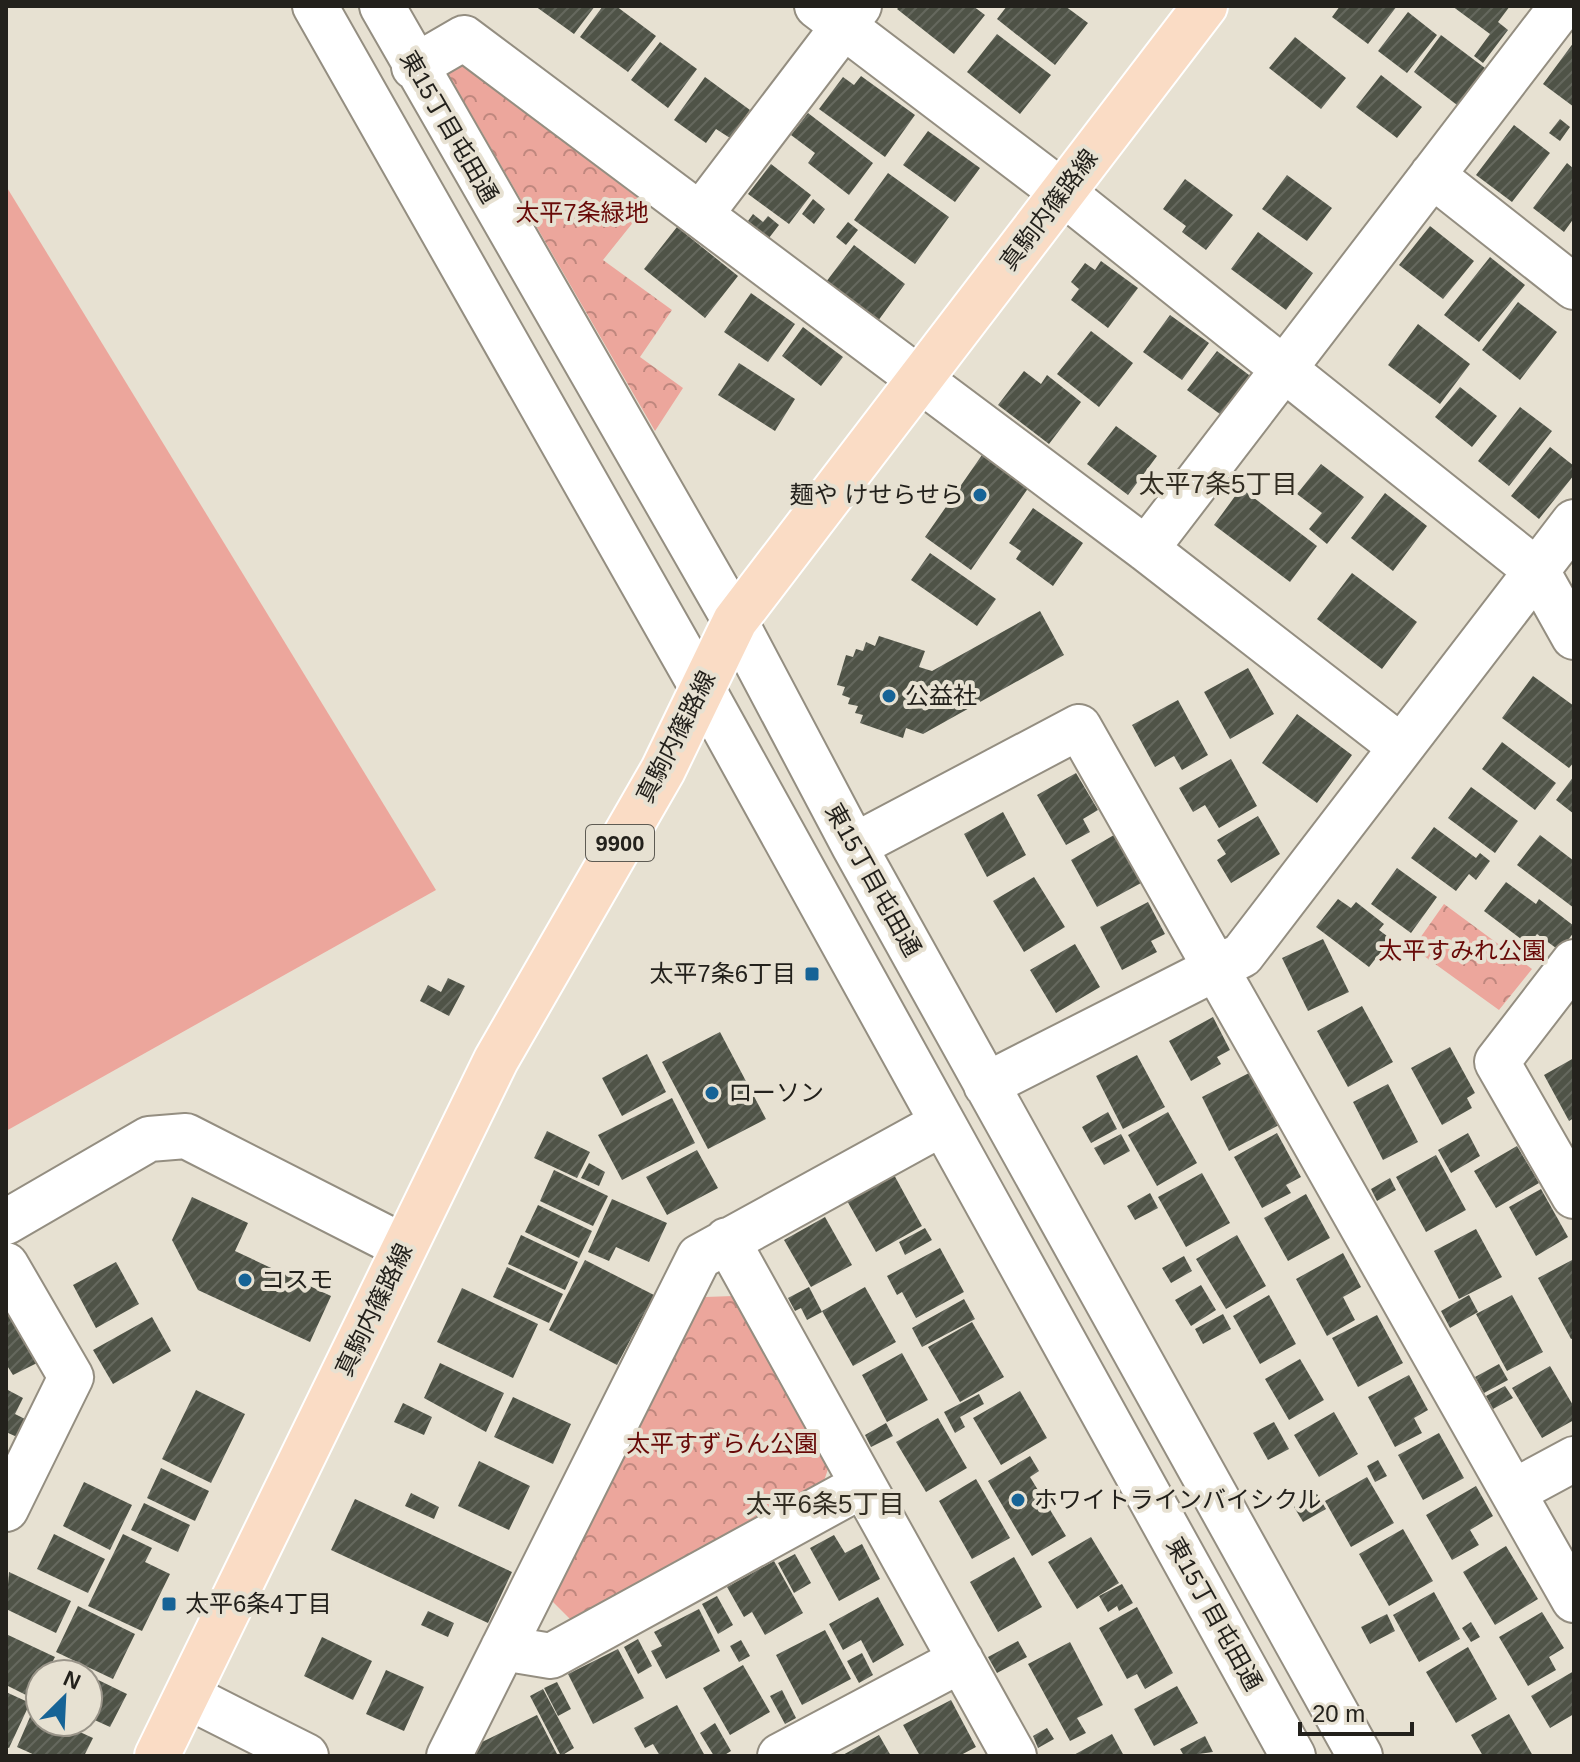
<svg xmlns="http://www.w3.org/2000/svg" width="1580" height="1762" font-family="Helvetica,'Noto Sans JP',sans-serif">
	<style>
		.grass { fill: #eca69c }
		.park { fill: url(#park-crowns) }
		.building { fill: url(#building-hatch) }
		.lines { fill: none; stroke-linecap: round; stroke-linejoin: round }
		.minor-casing { stroke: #948e81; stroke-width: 48 }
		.major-casing { stroke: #fff; stroke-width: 48 }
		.minor { stroke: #fff; stroke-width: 44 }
		.major { stroke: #fadcc5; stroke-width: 44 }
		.poi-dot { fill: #166396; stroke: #e7e1d2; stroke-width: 3 }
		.labels { text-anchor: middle; stroke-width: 8; stroke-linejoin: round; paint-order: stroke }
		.shield { fill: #e7e1d2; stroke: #5e5b53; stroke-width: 2 }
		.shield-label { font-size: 22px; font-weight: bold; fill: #23211c }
		.street-label { font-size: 24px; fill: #23211c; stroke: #e7e1d2 }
		.park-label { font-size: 24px; fill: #680a08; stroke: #e7e1d2 }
		.poi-label { font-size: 24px; fill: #23211c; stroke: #e7e1d2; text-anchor: start }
		.neighbourhood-label { font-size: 26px; fill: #322d22; stroke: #e7e1d2 }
	</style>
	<defs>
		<pattern id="park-crowns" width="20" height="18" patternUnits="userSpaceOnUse" patternTransform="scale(2)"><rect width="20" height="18" fill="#eca69c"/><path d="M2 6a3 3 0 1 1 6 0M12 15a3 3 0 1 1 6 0" fill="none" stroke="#bf877e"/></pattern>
		<pattern id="building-hatch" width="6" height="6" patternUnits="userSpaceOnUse" patternTransform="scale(2)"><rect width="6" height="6" fill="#4f5347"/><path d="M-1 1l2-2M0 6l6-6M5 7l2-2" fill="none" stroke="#65685e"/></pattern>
	</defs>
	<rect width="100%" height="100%" fill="#e7e1d2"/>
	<path class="grass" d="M6 186 436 890 6 1131Z"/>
	<path class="park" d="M460 63 647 205 603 260 672 310 640 357 683 388 655 431 448 74Z
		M1444 904 1532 969 1499 1010 1413 948Z
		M733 1296 829 1466 823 1484 570 1619 552 1601 705 1297Z"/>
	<path class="building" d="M535 6H595L574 34Z
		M603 6H616L656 36 628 72 580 37Z
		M900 6H973L985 15 954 54 897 9Z
		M1007 6H1065L1088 23 1055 65 997 19Z
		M1340 6H1397L1368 44 1332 17Z
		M1452 6H1510L1498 22 1508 30 1483 63 1474 56 1490 34Z
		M1408 12 1437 35 1407 73 1378 51Z
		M997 34 1051 75 1020 114 967 72Z
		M1441 35 1485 68 1457 105 1414 72Z
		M1295 37 1346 78 1321 109 1269 68Z
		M660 42 697 69 668 108 631 80Z
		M1574 42V107L1543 84Z
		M1381 75 1422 107 1397 138 1356 107Z
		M861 76 915 115 885 157 819 109 843 77 854 85Z
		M705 77 750 110 730 138 716 129 706 143 674 120Z
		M808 113 873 163 849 195 808 163 815 153 791 135Z
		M1560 119 1570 127 1560 141 1549 133Z
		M1514 125 1550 153 1512 202 1476 175Z
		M928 131 980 168 955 202 903 165Z
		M1567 163 1574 169V218L1564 232 1533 208Z
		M771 164 811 195 789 224 748 194Z
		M888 173 949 217 915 264 854 220Z
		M1287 175 1332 208 1307 241 1262 209Z
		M1185 179 1233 215 1206 250 1182 232 1186 226 1163 209Z
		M813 199 825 209 814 224 802 214Z
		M753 214 763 222 768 216 779 225 769 238 748 221Z
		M848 222 858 230 846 245 836 237Z
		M1430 226 1474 261 1443 299 1399 265Z
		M677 227 738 276 705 318 644 269Z
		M1258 232 1313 273 1286 310 1231 269Z
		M854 245 905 284 875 325 823 286Z
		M1490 257 1525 285 1479 342 1444 315Z
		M1101 261 1138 288 1108 328 1071 300 1079 289 1071 282 1085 263 1095 270Z
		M751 293 795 324 768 362 724 332Z
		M1518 302 1557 332 1520 380 1482 350Z
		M1170 315 1209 343 1182 380 1143 352Z
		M1418 324 1470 364 1440 404 1388 365Z
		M803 327 843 357 821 386 782 356Z
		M1091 331 1133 363 1099 407 1057 374Z
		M1217 351 1253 378 1224 417 1187 390Z
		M739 363 795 399 775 431 718 395Z
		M1024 371 1041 384 1047 375 1081 402 1049 444 998 405Z
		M1460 387 1497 416 1472 447 1435 417Z
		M1520 407 1552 431 1509 486 1478 461Z
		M1116 426 1157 456 1128 495 1087 464Z
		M1550 447 1574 466V475L1539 519 1511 496Z
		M982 455 1029 487 971 570 925 537Z
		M1321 464 1364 497 1327 544 1309 529 1322 513 1297 494Z
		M1241 488 1317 546 1290 582 1214 525Z
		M1385 493 1427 526 1393 571 1351 538Z
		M1033 508 1083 543 1053 586 1016 559 1021 551 1009 543Z
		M930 553 996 599 977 626 911 580Z
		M1352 573 1417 622 1382 669 1317 619Z
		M1040 611 1064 655 923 734 906 728 903 738 860 723 863 715 855 713 858 706 848 704 850 698 842 695 845 687 837 685 846 655 853 657 856 649 863 651 866 642 875 646 879 636 925 651 919 667 932 671Z
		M1248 668 1274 714 1230 739 1204 692Z
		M1533 676 1574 706V762L1569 768 1502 718Z
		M1178 700 1208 755 1182 770 1174 756 1155 767 1132 725Z
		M1297 714 1352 755 1317 803 1262 763Z
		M1502 742 1556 783 1535 810 1482 769Z
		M1231 759 1257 806 1219 828 1205 805 1193 812 1179 788Z
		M1076 773 1098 810 1083 819 1090 832 1066 845 1037 795Z
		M1574 776V814L1556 800Z
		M1471 787 1518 821 1495 853 1448 818Z
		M1003 812 1026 855 987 877 964 834Z
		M1258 816 1280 854 1231 883 1217 860 1226 854 1217 840Z
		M1434 827 1476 858 1480 853 1490 861 1476 880 1469 874 1456 891 1411 858Z
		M1114 835 1141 883 1097 907 1071 860Z
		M1540 835 1574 861V908L1517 865Z
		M1397 868 1437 897 1411 933 1371 904Z
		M1034 877 1065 927 1024 952 993 901Z
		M1506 882 1536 904 1539 899 1574 926V932L1560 951 1537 934 1529 945 1484 911Z
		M1338 899 1351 908 1356 902 1384 924 1379 930 1391 939 1369 967 1316 927Z
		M1148 902 1165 934 1151 941 1157 952 1122 970 1100 927Z
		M1323 939 1349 992 1308 1011 1282 958Z
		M1075 944 1100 987 1056 1013 1030 970Z
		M448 978 465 986 449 1016 420 1001 428 985 441 992Z
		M1362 1006 1393 1062 1348 1087 1317 1031Z
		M1213 1017 1230 1050 1217 1057 1221 1064 1191 1081 1169 1041Z
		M720 1032 766 1119 708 1149 662 1062Z
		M1450 1047 1475 1093 1467 1098 1472 1108 1442 1125 1411 1068Z
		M647 1054 666 1092 622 1116 602 1078Z
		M1137 1055 1165 1107 1123 1129 1096 1076Z
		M1574 1058V1118L1569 1121 1544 1075Z
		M1251 1072 1279 1125 1229 1151 1202 1097Z
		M1388 1084 1418 1142 1383 1160 1353 1102Z
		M672 1098 695 1143 622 1180 598 1135Z
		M1108 1112 1117 1129 1091 1143 1082 1127Z
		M1168 1112 1197 1163 1157 1186 1128 1135Z
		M547 1131 590 1152 577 1178 534 1158Z
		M1277 1133 1301 1177 1286 1185 1291 1193 1262 1208 1234 1157Z
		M1468 1133 1480 1156 1451 1173 1438 1150Z
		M1121 1134 1130 1151 1104 1165 1094 1148Z
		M1517 1146 1539 1183 1496 1208 1474 1171Z
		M697 1150 718 1188 667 1215 646 1177Z
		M1436 1155 1466 1210 1426 1232 1396 1177Z
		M589 1163 605 1172 599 1186 581 1178Z
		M554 1170 608 1196 593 1226 540 1201Z
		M893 1173 922 1226 876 1252 846 1199Z
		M1202 1173 1230 1223 1186 1247 1158 1197Z
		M1390 1178 1396 1190 1377 1201 1371 1189Z
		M1541 1189 1568 1237 1536 1256 1509 1207Z
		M1150 1193 1158 1208 1135 1220 1127 1206Z
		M1306 1194 1330 1238 1288 1261 1264 1218Z
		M192 1197 248 1223 235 1251 331 1296 310 1342 198 1290 172 1240Z
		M612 1199 667 1223 649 1262 616 1247 609 1261 588 1252Z
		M538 1205 592 1231 579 1258 525 1232Z
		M825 1217 852 1265 811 1287 784 1240Z
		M925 1228 932 1240 905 1255 899 1242Z
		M1476 1229 1502 1277 1459 1299 1434 1251Z
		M521 1235 578 1262 565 1290 508 1264Z
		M1237 1235 1266 1286 1226 1309 1196 1259Z
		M940 1248 964 1292 916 1318 902 1292 897 1295 887 1276Z
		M1343 1253 1361 1287 1343 1297 1355 1320 1327 1336 1296 1279Z
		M1184 1256 1192 1271 1171 1283 1162 1268Z
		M1574 1259V1338L1571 1339 1538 1278Z
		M585 1260 654 1295 617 1365 549 1330Z
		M116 1262 139 1304 96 1328 73 1285Z
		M507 1267 563 1294 549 1323 493 1297Z
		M1201 1285 1216 1310 1191 1326 1175 1300Z
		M809 1287 822 1312 807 1320 801 1308 795 1311 788 1298Z
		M865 1287 896 1342 853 1366 822 1311Z
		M462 1288 538 1324 513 1378 437 1342Z
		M1269 1295 1296 1344 1260 1364 1233 1316Z
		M1469 1295 1478 1312 1450 1328 1441 1311Z
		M1512 1295 1543 1352 1507 1371 1476 1314Z
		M964 1299 975 1319 922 1347 912 1328Z
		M6 1300 39 1362 13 1375 6 1364Z
		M1223 1314 1231 1329 1203 1344 1195 1329Z
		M1377 1315 1403 1363 1358 1387 1332 1338Z
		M152 1317 171 1351 113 1384 93 1350Z
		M972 1322 1004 1377 960 1402 928 1347Z
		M902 1353 928 1400 887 1422 862 1375Z
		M1300 1359 1324 1400 1289 1420 1265 1379Z
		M440 1363 504 1393 486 1432 424 1398Z
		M1499 1364 1508 1380 1484 1393 1475 1377Z
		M1550 1366 1574 1407V1420L1542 1438 1512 1388Z
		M1409 1375 1428 1410 1414 1418 1422 1433 1395 1447 1368 1397Z
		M1505 1386 1513 1398 1493 1409 1486 1396Z
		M6 1389 23 1398 15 1414 25 1419 17 1437 6 1432Z
		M196 1390 245 1414 211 1483 162 1459Z
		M1020 1391 1047 1438 1001 1465 973 1418Z
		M979 1394 984 1404 960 1417 965 1427 955 1433 944 1412Z
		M513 1397 571 1424 553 1464 494 1437Z
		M403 1403 432 1417 424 1435 394 1422Z
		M1334 1412 1358 1454 1319 1477 1294 1435Z
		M938 1418 967 1468 926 1492 896 1442Z
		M1274 1422 1289 1449 1268 1460 1253 1433Z
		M886 1423 893 1436 871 1447 865 1435Z
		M1439 1433 1464 1478 1423 1500 1398 1455Z
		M1030 1456 1039 1471 1030 1477 1066 1536 1032 1556 988 1481Z
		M1378 1460 1387 1476 1375 1482 1367 1466Z
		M479 1461 530 1486 509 1530 458 1506Z
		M161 1468 209 1491 195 1521 147 1498Z
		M1367 1477 1394 1523 1351 1547 1325 1501Z
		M976 1479 1010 1538 972 1559 939 1501Z
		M84 1482 132 1505 110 1550 63 1526Z
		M1476 1486 1493 1516 1470 1530 1479 1545 1452 1560 1426 1515Z
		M411 1493 439 1507 434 1519 405 1506Z
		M1317 1494 1326 1509 1303 1522 1294 1507Z
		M355 1499 512 1572 488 1623 331 1550Z
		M144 1503 190 1525 178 1552 131 1530Z
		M1403 1529 1433 1581 1389 1606 1359 1554Z
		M54 1534 105 1559 88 1593 37 1569Z
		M123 1534 152 1548 145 1562 170 1574 142 1631 88 1606Z
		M834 1535 845 1553 862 1544 880 1579 839 1601 810 1548Z
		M1091 1537 1119 1583 1077 1609 1048 1562Z
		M1506 1546 1538 1599 1495 1625 1463 1572Z
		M795 1554 811 1583 794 1593 778 1563Z
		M1014 1557 1042 1607 998 1632 970 1582Z
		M774 1561 803 1613 765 1635 752 1612 744 1617 727 1587Z
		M9 1572 71 1601 56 1633 6 1609Z
		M1122 1584 1133 1603 1119 1611 1117 1606 1108 1612 1099 1596Z
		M1434 1592 1460 1639 1419 1662 1393 1615Z
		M717 1596 733 1625 718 1634 702 1604Z
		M878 1597 904 1645 873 1663 861 1640 843 1650 829 1624Z
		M78 1606 135 1634 113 1679 56 1652Z
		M1137 1607 1173 1673 1145 1689 1137 1674 1127 1679 1099 1628Z
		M699 1609 720 1651 666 1679 651 1651 662 1646 654 1632Z
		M428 1611 454 1623 448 1637 421 1625Z
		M1542 1612 1564 1648 1549 1657 1556 1670 1528 1686 1499 1637Z
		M1387 1614 1395 1631 1370 1644 1361 1627Z
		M1471 1622 1480 1637 1471 1642 1462 1628Z
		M825 1630 851 1679 802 1705 776 1655Z
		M6 1634 55 1657 46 1674H40V1687L34 1699 6 1685Z
		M322 1637 372 1661 353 1700 304 1676Z
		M638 1639 652 1666 638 1674 624 1647Z
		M741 1640 750 1656 739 1662 730 1646Z
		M1018 1641 1027 1657 997 1673 988 1657Z
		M1070 1642 1103 1705 1077 1718 1086 1733 1070 1741 1028 1664Z
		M1468 1647 1497 1699 1456 1723 1426 1672Z
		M618 1649 644 1698 593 1724 568 1674Z
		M862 1653 873 1675 859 1683 847 1661Z
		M60 1662 86 1674H54Z
		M743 1665 770 1712 730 1735 703 1688Z
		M386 1670 424 1687 404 1731 366 1714Z
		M1574 1671V1714L1550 1728 1531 1696Z
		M88 1675 127 1694 110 1727 88 1717Z
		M557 1682 571 1709 558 1716 544 1688Z
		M1177 1686 1198 1723 1154 1746 1134 1709Z
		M543 1689 574 1748 561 1756 530 1696Z
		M782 1690 796 1718 785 1724 770 1696Z
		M6 1692 30 1703 9 1748 6 1747Z
		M951 1700 976 1747 959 1756H920L903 1725Z
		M677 1705 705 1756H660L653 1744 645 1748 634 1728Z
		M33 1710 40 1714V1722H58L93 1738 84 1756H37L17 1747Z
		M1509 1714 1533 1756H1483L1471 1735Z
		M537 1715 558 1756H474L480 1743Z
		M715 1723 731 1751 723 1756H714L700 1733Z
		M1047 1728 1054 1739 1038 1748 1033 1736Z
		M1112 1734 1124 1756H1072Z
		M879 1735 891 1756H841Z
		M1205 1736 1213 1752 1184 1756 1180 1749Z"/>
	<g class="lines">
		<defs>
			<path id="minor" d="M315 6 701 686 1293 1756
				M382 6 735 621 854 846 1360 1756
				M817 6 1062 192 1537 571 1574 637
				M414 67 464 38 1146 549 1401 747
				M1432 175 1574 287
				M700 215 859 6
				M1146 549 1562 6
				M854 846 1079 727 1574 1600
				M1574 962 1497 1062 1574 1196
				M986 1085 1242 955 1574 522
				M6 1222 149 1139 186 1136 404 1247
				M727 1240 1014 1756
				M6 1265 71 1377 6 1509
				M1513 1492 1574 1459
				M503 1648 551 1656 863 1485
				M187 1696 306 1756
				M449 1756 699 1257 941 1124
				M780 1756 961 1660"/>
			<path id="major" d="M157 1756 496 1060 663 770 735 621 1205 6"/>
		</defs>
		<use href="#minor" class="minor-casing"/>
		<use href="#major" class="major-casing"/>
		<use href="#minor" class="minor"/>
		<use href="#major" class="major"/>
	</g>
	<g class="poi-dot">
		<circle cx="980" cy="495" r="8"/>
		<circle cx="889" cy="696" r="8"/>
		<rect x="804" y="966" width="16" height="16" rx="4"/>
		<circle cx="712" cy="1093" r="8"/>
		<circle cx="245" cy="1280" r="8"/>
		<circle cx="1018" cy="1500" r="8"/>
		<rect x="161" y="1596" width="16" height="16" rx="4"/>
	</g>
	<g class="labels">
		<rect class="shield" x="586" y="825" width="68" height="36" rx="6"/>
		<g class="shield-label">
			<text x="620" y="851">9900</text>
		</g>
		<g class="street-label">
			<text transform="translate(449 127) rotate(60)" y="8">東15丁目屯田通</text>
			<text transform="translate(1049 210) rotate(-53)" y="8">真駒内篠路線</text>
			<text transform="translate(676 737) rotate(-63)" y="8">真駒内篠路線</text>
			<text transform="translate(873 880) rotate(61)" y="8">東15丁目屯田通</text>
			<text transform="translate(374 1310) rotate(-64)" y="8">真駒内篠路線</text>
			<text transform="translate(1214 1614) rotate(61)" y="8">東15丁目屯田通</text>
		</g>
		<g class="park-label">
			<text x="582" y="221">太平7条緑地</text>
			<text x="1462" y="959">太平すみれ公園</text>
			<text x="722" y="1452">太平すずらん公園</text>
		</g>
		<g class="poi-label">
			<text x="964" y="503" text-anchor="end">麺や けせらせら</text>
			<text x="905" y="704">公益社</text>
			<text x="796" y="982" text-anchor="end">太平7条6丁目</text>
			<text x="728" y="1101">ローソン</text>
			<text x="261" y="1288">コスモ</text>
			<text x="1034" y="1508">ホワイトラインバイシクル</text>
			<text x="185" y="1612">太平6条4丁目</text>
		</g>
		<g class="neighbourhood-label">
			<text x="1218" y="493">太平7条5丁目</text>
			<text x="825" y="1513">太平6条5丁目</text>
		</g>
	</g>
	<rect width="1580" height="1762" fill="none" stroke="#23211c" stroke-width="16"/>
	<g transform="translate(64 1698) rotate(24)"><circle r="38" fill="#e7e1d2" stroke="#999489" stroke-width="2"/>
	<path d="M0-6L14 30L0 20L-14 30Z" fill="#166396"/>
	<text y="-12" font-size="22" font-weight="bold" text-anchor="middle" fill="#23211c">N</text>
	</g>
	<path d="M1300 1722v12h112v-12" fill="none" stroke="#23211c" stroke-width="4"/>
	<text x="1312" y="1722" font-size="24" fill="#23211c" stroke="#e7e1d2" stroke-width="6" paint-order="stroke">20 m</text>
</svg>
